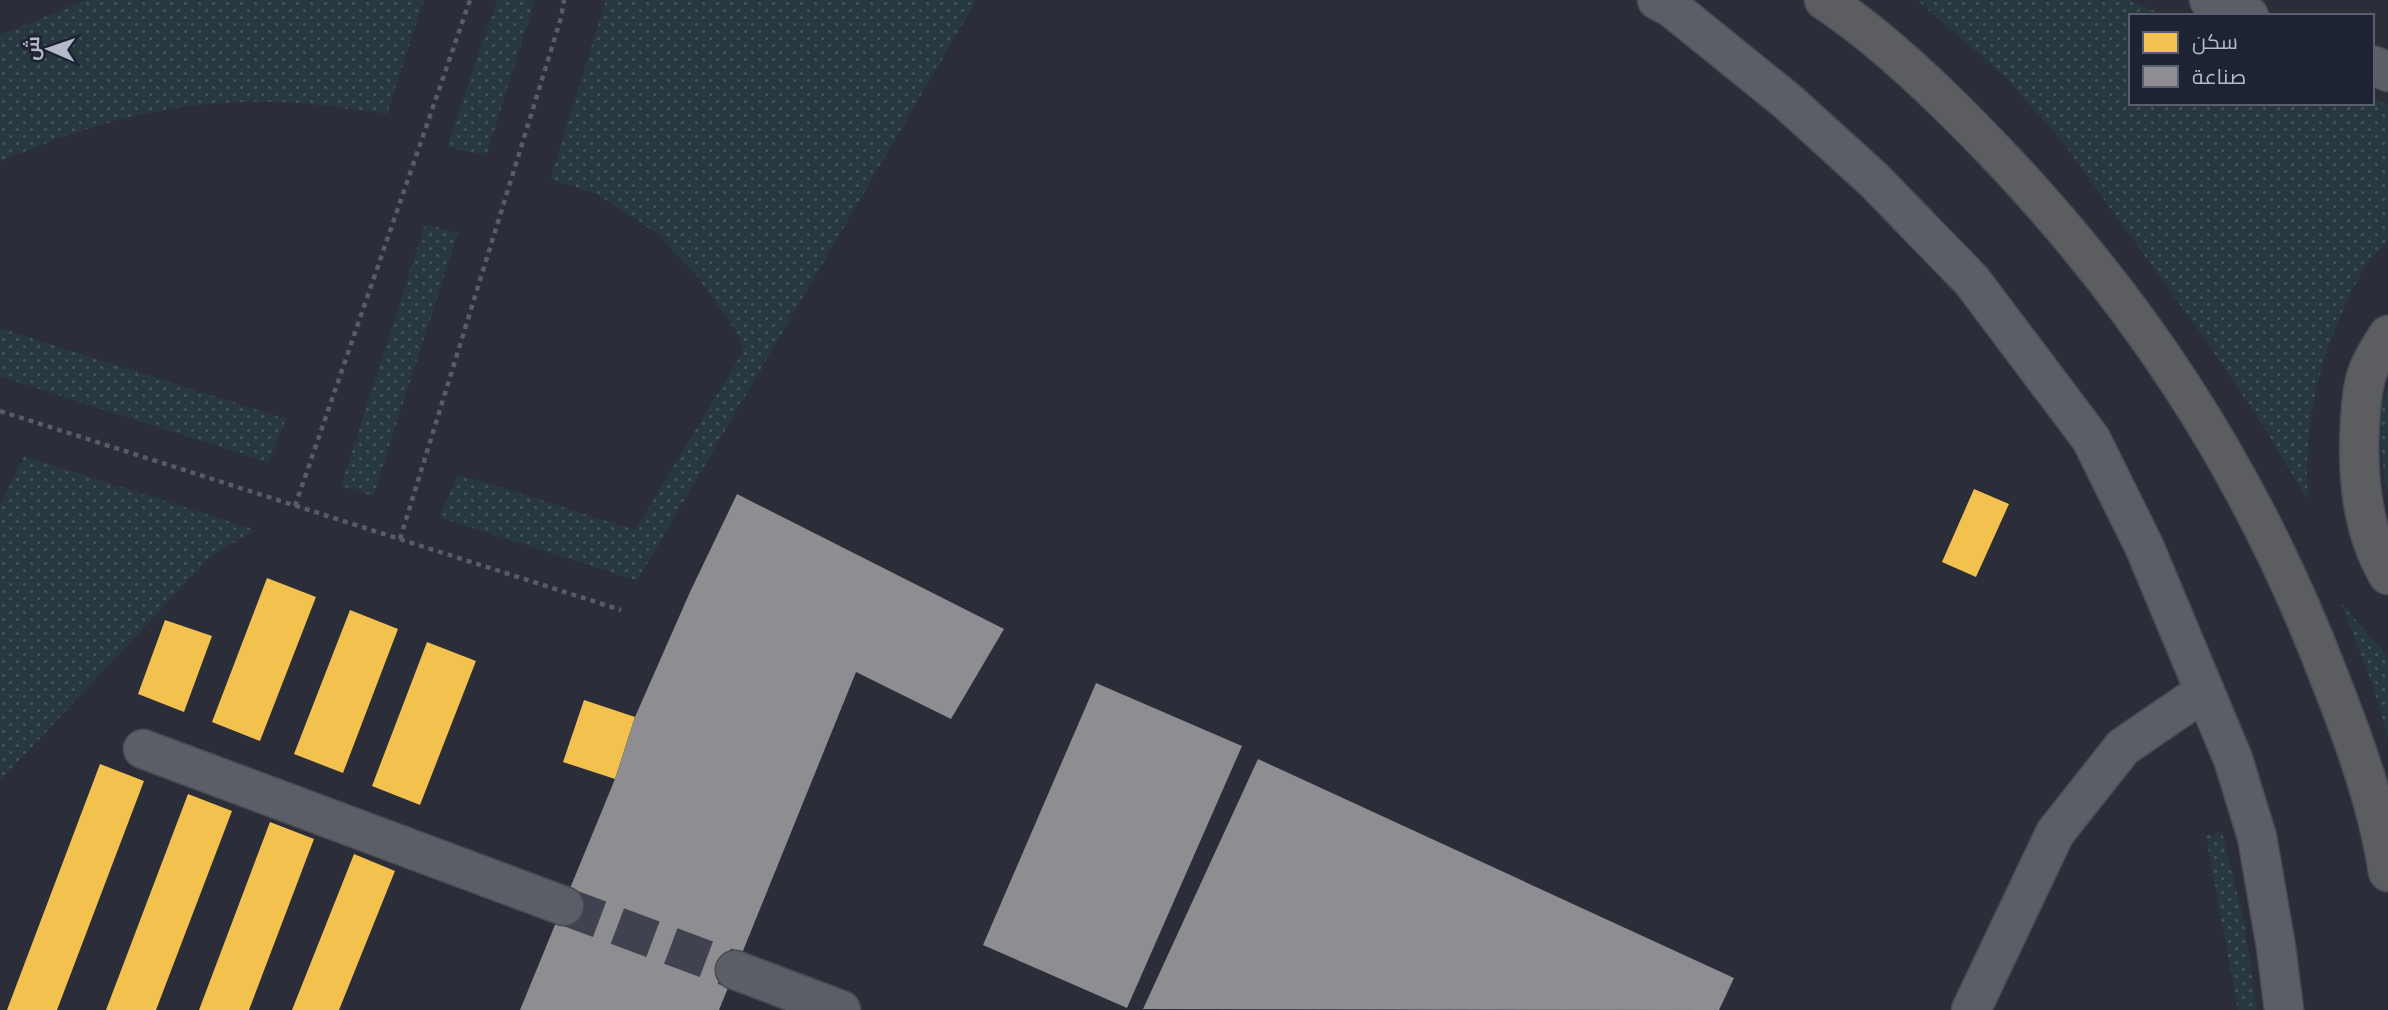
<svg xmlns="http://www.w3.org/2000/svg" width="2388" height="1010" font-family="'PT Sans Narrow',Cairo,sans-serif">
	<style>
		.grass { fill: url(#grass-dots) }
		.homes { fill: #f2c14e }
		.industry { fill: #8d8d92 }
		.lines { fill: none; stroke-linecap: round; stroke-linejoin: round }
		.minor-tunnel { stroke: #40434f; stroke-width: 38; stroke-dasharray: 38 19; stroke-linecap: butt }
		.minor-casing { stroke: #494b53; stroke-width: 41 }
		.highway-casing { stroke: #484a55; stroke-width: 41 }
		.path { stroke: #585c64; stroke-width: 4.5; stroke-dasharray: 5 5; stroke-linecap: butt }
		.minor { stroke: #5b5e67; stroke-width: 38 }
		.highway { stroke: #5b5d61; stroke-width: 38 }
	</style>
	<defs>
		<pattern id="grass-dots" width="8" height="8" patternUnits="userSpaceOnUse" patternTransform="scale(1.75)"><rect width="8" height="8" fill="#28383f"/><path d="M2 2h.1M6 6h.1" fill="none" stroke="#455359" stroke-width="1.8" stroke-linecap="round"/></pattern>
	</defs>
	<rect width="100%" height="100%" fill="#2b2e39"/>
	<path class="grass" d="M86 0H424L387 114C340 107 291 100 243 102 153 105 82 127 0 162V35Z
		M497 0H535L486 156 447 147Z
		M606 0H974L975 3 637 581 439 517 458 474 635 530 744 350 736 331 696 275 656 233 598 195 550 179Z
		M1917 0H2128L2167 16H2131V103H2372V98L2388 104V242C2367 259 2355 283 2344 308 2316 370 2303 433 2308 500L2265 429 2202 335 2061 140 2005 77Z
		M425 224 458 233 373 496 341 486Z
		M0 328 286 419 268 463 0 376Z
		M2388 388V491L2385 483 2378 416Z
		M24 456 256 530 211 556 0 781V505Z
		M2341 603 2388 657V738L2373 686Z
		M2222 832 2243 917 2257 1010H2238L2206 836Z"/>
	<path class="homes" d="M1974 489 2009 504 1976 577 1942 562Z
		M267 578 316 597 260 741 212 722Z
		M350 610 398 629 343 773 294 754Z
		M165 620 212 636 184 712 138 694Z
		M427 642 476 661 420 805 372 786Z
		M584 700 635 717 615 779 563 762Z
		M100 764 144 781 57 1010H7Z
		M188 794 232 811 156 1010H106Z
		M270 822 314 839 249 1010H199Z
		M354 854 395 871 339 1010H292Z"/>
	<path class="industry" d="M737 494 1004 629 951 719 856 672 719 1010H520L615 779 635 717 690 592Z
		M1096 683 1242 746 1127 1008 983 945Z
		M1258 759 1734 978 1719 1010 1143 1009Z"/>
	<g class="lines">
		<path class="minor-tunnel" d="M564 906 735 970"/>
		<defs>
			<path id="minor" d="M1657 0 1672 8 1787 101 1874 180 1972 281 2091 439 2144 546 2233 759 2257 837 2276 947 2284 1010
				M2209 0 2249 16
				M2372 65 2388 72
				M143 749 564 906
				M735 970 841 1010
				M1971 1010 2055 833 2123 747 2205 691"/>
			<path id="highway" d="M1824 0C1876 34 1929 84 1973 129 2131 289 2247 463 2328 674 2353 737 2378 805 2388 872
				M2388 335C2381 347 2371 360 2367 374 2362 389 2361 406 2360 422 2357 474 2361 529 2388 575"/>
		</defs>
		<use href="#minor" class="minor-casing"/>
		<use href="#highway" class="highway-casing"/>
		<path class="path" d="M0 411 621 610
			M295 506 470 0
			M400 539 561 18 564 0"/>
		<use href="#minor" class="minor"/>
		<use href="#highway" class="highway"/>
	</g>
	<rect x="2129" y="14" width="245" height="91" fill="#1e2334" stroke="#5a5f70" stroke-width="2"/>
	<rect x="2143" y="32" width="35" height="21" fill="#f2c14e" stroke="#5a5f70" stroke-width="2"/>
	<text x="2192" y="49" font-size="21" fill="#b5baca">سكن</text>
	<rect x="2143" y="66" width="35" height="21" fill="#8d8d92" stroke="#5a5f70" stroke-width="2"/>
	<text x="2192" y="84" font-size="21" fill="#b5baca">صناعة</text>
	<g transform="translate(49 49) rotate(272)" stroke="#1e2334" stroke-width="5" paint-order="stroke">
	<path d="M0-5L12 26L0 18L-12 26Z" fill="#b5baca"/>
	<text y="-10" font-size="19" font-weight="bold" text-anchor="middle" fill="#b5baca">ش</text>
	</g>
</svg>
